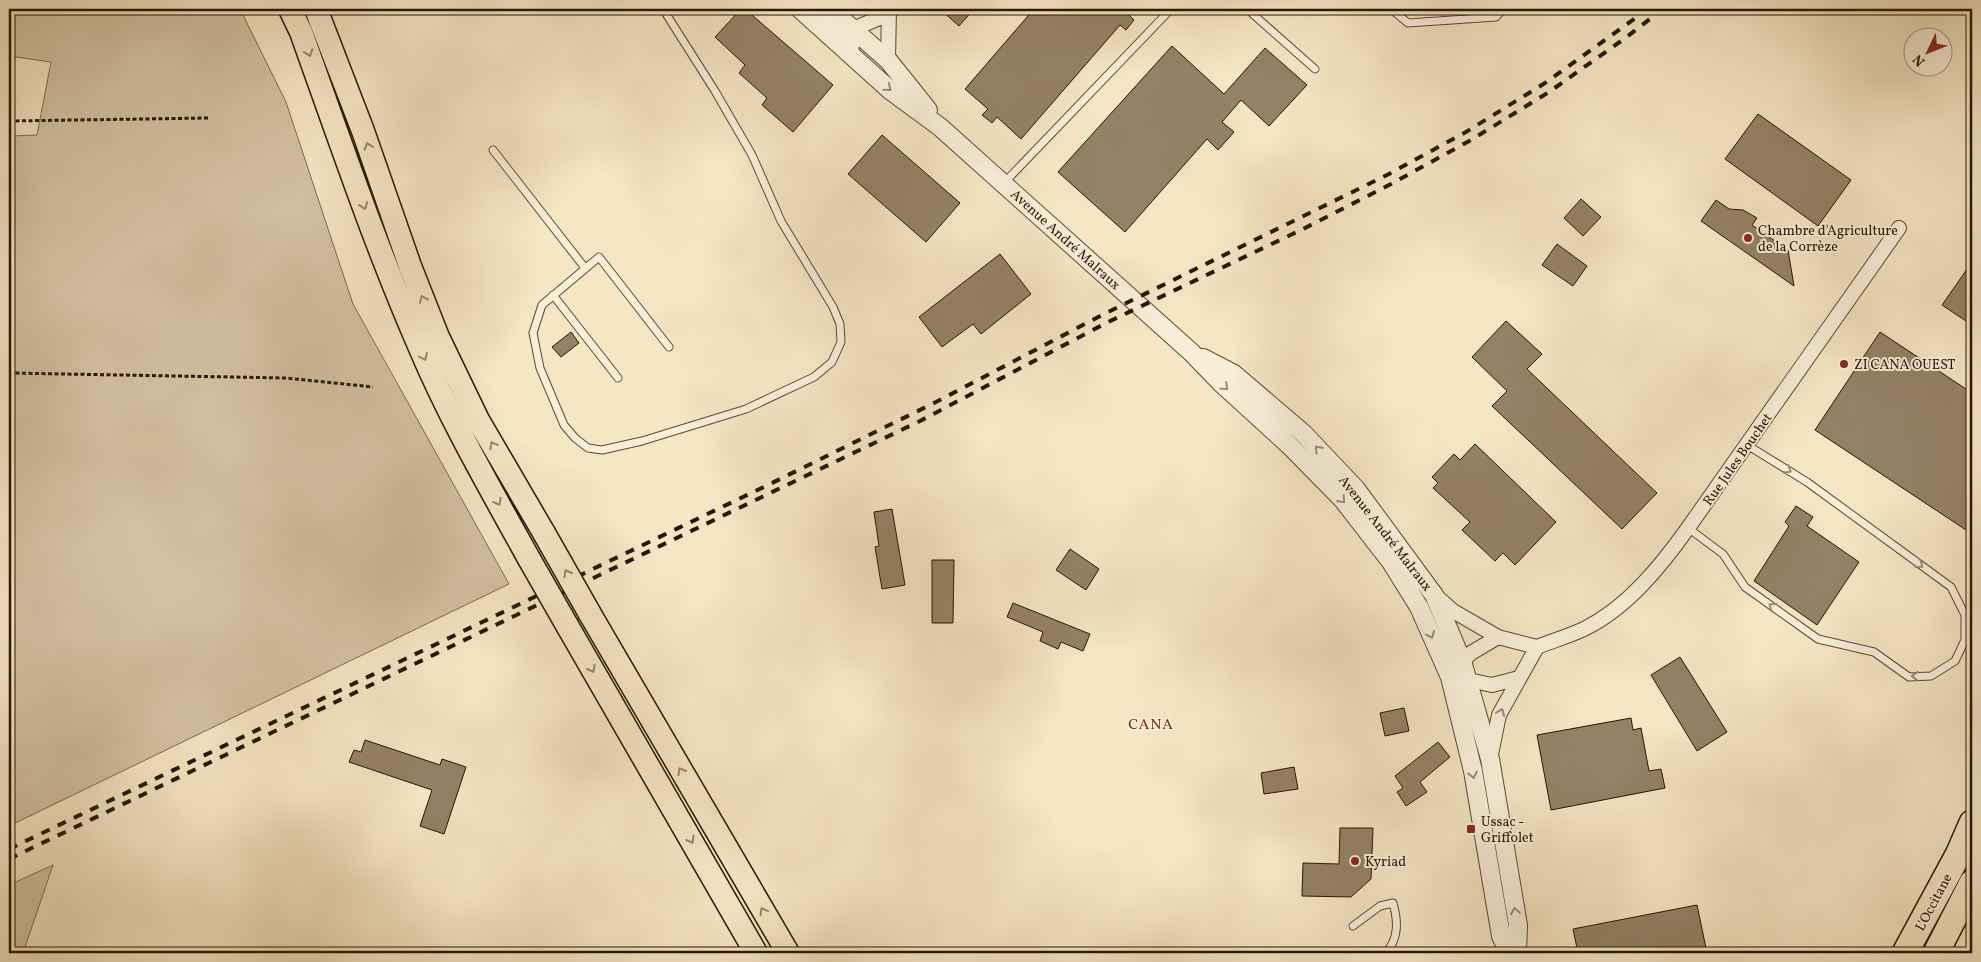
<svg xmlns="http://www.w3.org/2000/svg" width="1981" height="962" font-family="Vollkorn,serif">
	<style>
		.green { fill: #d2c2a3; stroke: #7d6c52 }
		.building { fill: #938266; stroke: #281501 }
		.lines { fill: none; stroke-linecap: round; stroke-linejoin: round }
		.service-casing { stroke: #5b4932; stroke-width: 9 }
		.minor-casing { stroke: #5b4932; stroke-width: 16 }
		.tertiary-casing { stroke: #5b4932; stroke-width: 20 }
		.trunk-casing { stroke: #281501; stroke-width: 25 }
		.motorway-casing { stroke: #281501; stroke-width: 28 }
		.path { stroke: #281501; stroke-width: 3; stroke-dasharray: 4 2.5; stroke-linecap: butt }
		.service { stroke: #f8efd9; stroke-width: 7 }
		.minor { stroke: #f8efd9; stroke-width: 14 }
		.tertiary { stroke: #f8efd9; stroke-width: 18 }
		.trunk { stroke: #f5e6c4; stroke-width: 22 }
		.motorway { stroke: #f5e6c4; stroke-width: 25 }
		.rail { stroke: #281501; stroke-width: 4; stroke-dasharray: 9 9; stroke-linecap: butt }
		.trunk-bridge-casing { stroke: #281501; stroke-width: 25; stroke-linecap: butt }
		.trunk-bridge { stroke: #f5e6c4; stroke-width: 22 }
		.oneway { stroke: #99886c }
		.oneway2 { stroke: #9a8d78 }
		.poi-dot { fill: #8f2418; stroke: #f8efd9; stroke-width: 2 }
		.labels { text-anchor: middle; stroke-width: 4; stroke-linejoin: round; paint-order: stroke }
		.poi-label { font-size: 14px; fill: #281501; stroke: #f8efd9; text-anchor: start }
		.street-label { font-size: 14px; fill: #281501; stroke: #f8efd9 }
		.neighbourhood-label { font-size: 15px; letter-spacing: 1px; fill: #7a1f14; stroke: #f8efd9 }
	</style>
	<rect width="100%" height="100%" fill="#f5e6c4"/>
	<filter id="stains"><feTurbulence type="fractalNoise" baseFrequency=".004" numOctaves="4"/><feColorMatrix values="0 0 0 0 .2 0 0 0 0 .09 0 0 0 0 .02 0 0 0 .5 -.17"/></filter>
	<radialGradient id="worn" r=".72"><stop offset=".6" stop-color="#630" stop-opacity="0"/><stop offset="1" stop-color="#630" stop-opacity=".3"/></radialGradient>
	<path class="green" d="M9 9H240L286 102 353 304 509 584 9 826V136L37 135 51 62 9 56Z
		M53 865 23 953H9V885Z"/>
	<path class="building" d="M741 9H745L833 85 793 132 762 105 767 98 739 73 745 65 715 37Z
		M940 9H974L959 26Z
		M1034 9H1135L1129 15 1134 20 1126 30 1120 25 1021 139 997 117 992 123 982 115 988 109 965 89Z
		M1172 46 1224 94 1265 48 1307 85 1269 126 1241 100 1222 122 1234 132 1218 150 1207 139 1125 232 1058 172Z
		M1758 114 1851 180 1818 226 1725 159Z
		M882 135 960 203 926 242 848 174Z
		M1581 199 1601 217 1583 236 1564 218Z
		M1716 200 1729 209 1743 210 1757 218 1752 225 1788 250 1794 286 1701 221Z
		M1557 244 1587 266 1573 286 1542 265Z
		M1000 254 1031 294 981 334 973 324 942 347 919 317Z
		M1972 262V325L1942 305Z
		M1506 321 1542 354 1527 369 1657 493 1622 529 1492 406 1507 391 1472 357Z
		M571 332 579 343 561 357 552 347Z
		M1880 332 1972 393V534L1815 430Z
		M1475 444 1556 522 1515 565 1503 553 1495 561 1462 530 1470 522 1433 488 1438 483 1432 477 1454 454 1460 460Z
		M1796 506 1813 517 1807 526 1859 562 1817 625 1754 581 1789 526 1785 522Z
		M892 509 905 585 882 589 875 547 879 546 874 512Z
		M1070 549 1099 569 1086 590 1056 570Z
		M932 560H954L953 623H932Z
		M1013 603 1090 634 1083 651 1061 642 1058 649 1040 641 1043 632 1007 617Z
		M1680 657 1727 732 1697 751 1651 675Z
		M1404 708 1409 731 1385 736 1380 713Z
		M1631 718 1633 730 1641 728 1649 771 1661 769 1665 788 1551 810 1537 735Z
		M365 740 440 765 442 759 466 767 444 834 420 826 432 790 349 762 354 750 361 752Z
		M1438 742 1450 757 1420 782 1427 792 1406 806 1397 792 1403 788 1395 776Z
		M1294 767 1298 789 1264 794 1261 773Z
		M1340 828H1373L1371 879 1351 897 1302 896 1303 863 1339 864Z
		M1697 905 1707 953H1578L1573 929Z"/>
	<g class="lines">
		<defs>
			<path id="service" d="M663 9 715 91 752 155 781 221 833 307 840 324 841 342 832 362 814 377 746 409 642 441 602 450 588 448 575 438 564 425 540 368 533 333 542 305 599 257 669 347
				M1247 9 1315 69
				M1391 9 1408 23 1496 17 1503 9
				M493 150 585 268
				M1004 183 1171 9
				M553 295 618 378
				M1688 528 1723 554 1745 587 1818 639 1874 652 1909 677 1931 676 1955 661 1965 640V615L1951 587 1807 482 1747 445
				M1353 926 1380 906 1393 903C1398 921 1399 938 1386 953"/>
			<path id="minor" d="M813 9 852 46
				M844 29H853L889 14
				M888 60 889 9
				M1435 595 1453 611 1498 637 1537 647 1499 715 1490 759
				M1537 647C1552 641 1569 636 1584 629 1627 608 1661 566 1688 528L1899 228
				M1457 667 1471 653 1498 637
				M1459 678 1492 685 1519 678"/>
			<path id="tertiary" d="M800 9 891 91 940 127 1191 352 1220 382 1290 446 1343 500 1391 562 1419 607 1450 677 1473 771 1501 936 1509 953
				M830 9 888 60 928 110
				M1203 358 1234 374 1303 433 1356 489 1434 595 1462 661 1490 759 1518 925 1517 953"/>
			<path id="trunk" d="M290 9 301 32C339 138 375 245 420 348 451 421 490 488 528 557
				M316 9 363 131 410 266 438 337 478 420 544 533
				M590 614 788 953
				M568 627 756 953"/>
			<path id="motorway" d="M1905 953 1958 855 1972 823
				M1936 953 1972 883"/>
		</defs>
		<use href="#service" class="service-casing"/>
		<use href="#minor" class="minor-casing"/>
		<use href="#tertiary" class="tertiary-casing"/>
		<use href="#trunk" class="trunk-casing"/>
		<use href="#motorway" class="motorway-casing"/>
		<path class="path" d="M9 121 208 118
			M9 373 286 378 373 387"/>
		<use href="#service" class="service"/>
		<use href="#minor" class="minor"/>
		<use href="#tertiary" class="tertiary"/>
		<use href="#trunk" class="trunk"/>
		<use href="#motorway" class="motorway"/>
		<path class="rail" d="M9 849 768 485 936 402 1102 315 1387 175 1466 132 1545 83 1648 9
			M9 859 920 421 1108 322 1303 229 1391 184 1471 140 1549 92 1624 39 1663 9"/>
		<defs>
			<path id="trunk-bridge" d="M544 533 590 614
				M528 557 568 627"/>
		</defs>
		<use href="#trunk-bridge" class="trunk-bridge-casing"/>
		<use href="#trunk-bridge" class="trunk-bridge"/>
	</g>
	<defs><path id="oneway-chevron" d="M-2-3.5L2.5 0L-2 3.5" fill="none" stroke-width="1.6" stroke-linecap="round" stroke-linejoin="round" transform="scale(1.25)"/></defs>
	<g class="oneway">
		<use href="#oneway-chevron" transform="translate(309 53) rotate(70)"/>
		<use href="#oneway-chevron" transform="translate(368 146) rotate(-109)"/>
		<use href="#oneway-chevron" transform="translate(364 206) rotate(70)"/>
		<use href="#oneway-chevron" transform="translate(423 299) rotate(-112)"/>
		<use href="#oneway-chevron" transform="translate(424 357) rotate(65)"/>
		<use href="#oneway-chevron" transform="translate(493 445) rotate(-119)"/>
		<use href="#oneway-chevron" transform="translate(498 502) rotate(61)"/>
		<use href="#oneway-chevron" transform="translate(567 573) rotate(-120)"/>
		<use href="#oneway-chevron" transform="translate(592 669) rotate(60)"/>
		<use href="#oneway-chevron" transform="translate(681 771) rotate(-120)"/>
		<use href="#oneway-chevron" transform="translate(691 840) rotate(60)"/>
		<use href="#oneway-chevron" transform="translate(763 911) rotate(-120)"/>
	</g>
	<g class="oneway2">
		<use href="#oneway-chevron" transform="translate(888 88) rotate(40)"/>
		<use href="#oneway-chevron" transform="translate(1225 387) rotate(43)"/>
		<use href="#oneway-chevron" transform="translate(1318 449) rotate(-133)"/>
		<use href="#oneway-chevron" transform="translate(1788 470) rotate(32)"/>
		<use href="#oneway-chevron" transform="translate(1342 500) rotate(49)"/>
		<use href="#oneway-chevron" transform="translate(1920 565) rotate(36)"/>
		<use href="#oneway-chevron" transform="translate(1772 606) rotate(-144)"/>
		<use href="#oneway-chevron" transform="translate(1431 635) rotate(66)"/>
		<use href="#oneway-chevron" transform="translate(1915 676) rotate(-175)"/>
		<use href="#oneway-chevron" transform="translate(1501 712) rotate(-67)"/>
		<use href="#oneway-chevron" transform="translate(1473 775) rotate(79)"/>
		<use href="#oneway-chevron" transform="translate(1515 911) rotate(-100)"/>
	</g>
	<g class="poi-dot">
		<circle cx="1748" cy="238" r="5"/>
		<circle cx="1844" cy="364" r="5"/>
		<rect x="1466" y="824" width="10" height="10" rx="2.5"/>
		<circle cx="1355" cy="861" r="5"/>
	</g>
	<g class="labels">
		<g class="poi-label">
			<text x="1758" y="235">Chambre d'Agriculture<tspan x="1758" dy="16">de la Corrèze</tspan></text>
			<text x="1854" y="369">ZI CANA OUEST</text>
			<text x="1481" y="826">Ussac -<tspan x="1481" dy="16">Griffolet</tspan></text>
			<text x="1365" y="866">Kyriad</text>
		</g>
		<g class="street-label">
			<text transform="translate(1066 239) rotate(42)" y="5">Avenue André Malraux</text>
			<text transform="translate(1737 459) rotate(-55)" y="5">Rue Jules Bouchet</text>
			<text transform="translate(1386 533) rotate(52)" y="5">Avenue André Malraux</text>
			<text transform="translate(1933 902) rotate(-62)" y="5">L'Occitane</text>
		</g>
		<g class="neighbourhood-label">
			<text x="1151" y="729">CANA</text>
		</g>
	</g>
	<rect width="1981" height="962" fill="none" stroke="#f5e6c4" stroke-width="30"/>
	<rect x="10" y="10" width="1961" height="942" fill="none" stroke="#281501" stroke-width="2.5"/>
	<rect x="15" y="15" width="1951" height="932" fill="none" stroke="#281501"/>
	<g transform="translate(1928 52) rotate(227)"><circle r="24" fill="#f8efd9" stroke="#a59883"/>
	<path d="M0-4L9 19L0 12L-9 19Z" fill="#8f2418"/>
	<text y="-8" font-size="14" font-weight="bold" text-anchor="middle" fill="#281501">N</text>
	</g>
	<rect width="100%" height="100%" filter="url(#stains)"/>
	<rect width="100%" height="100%" fill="url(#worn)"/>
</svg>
